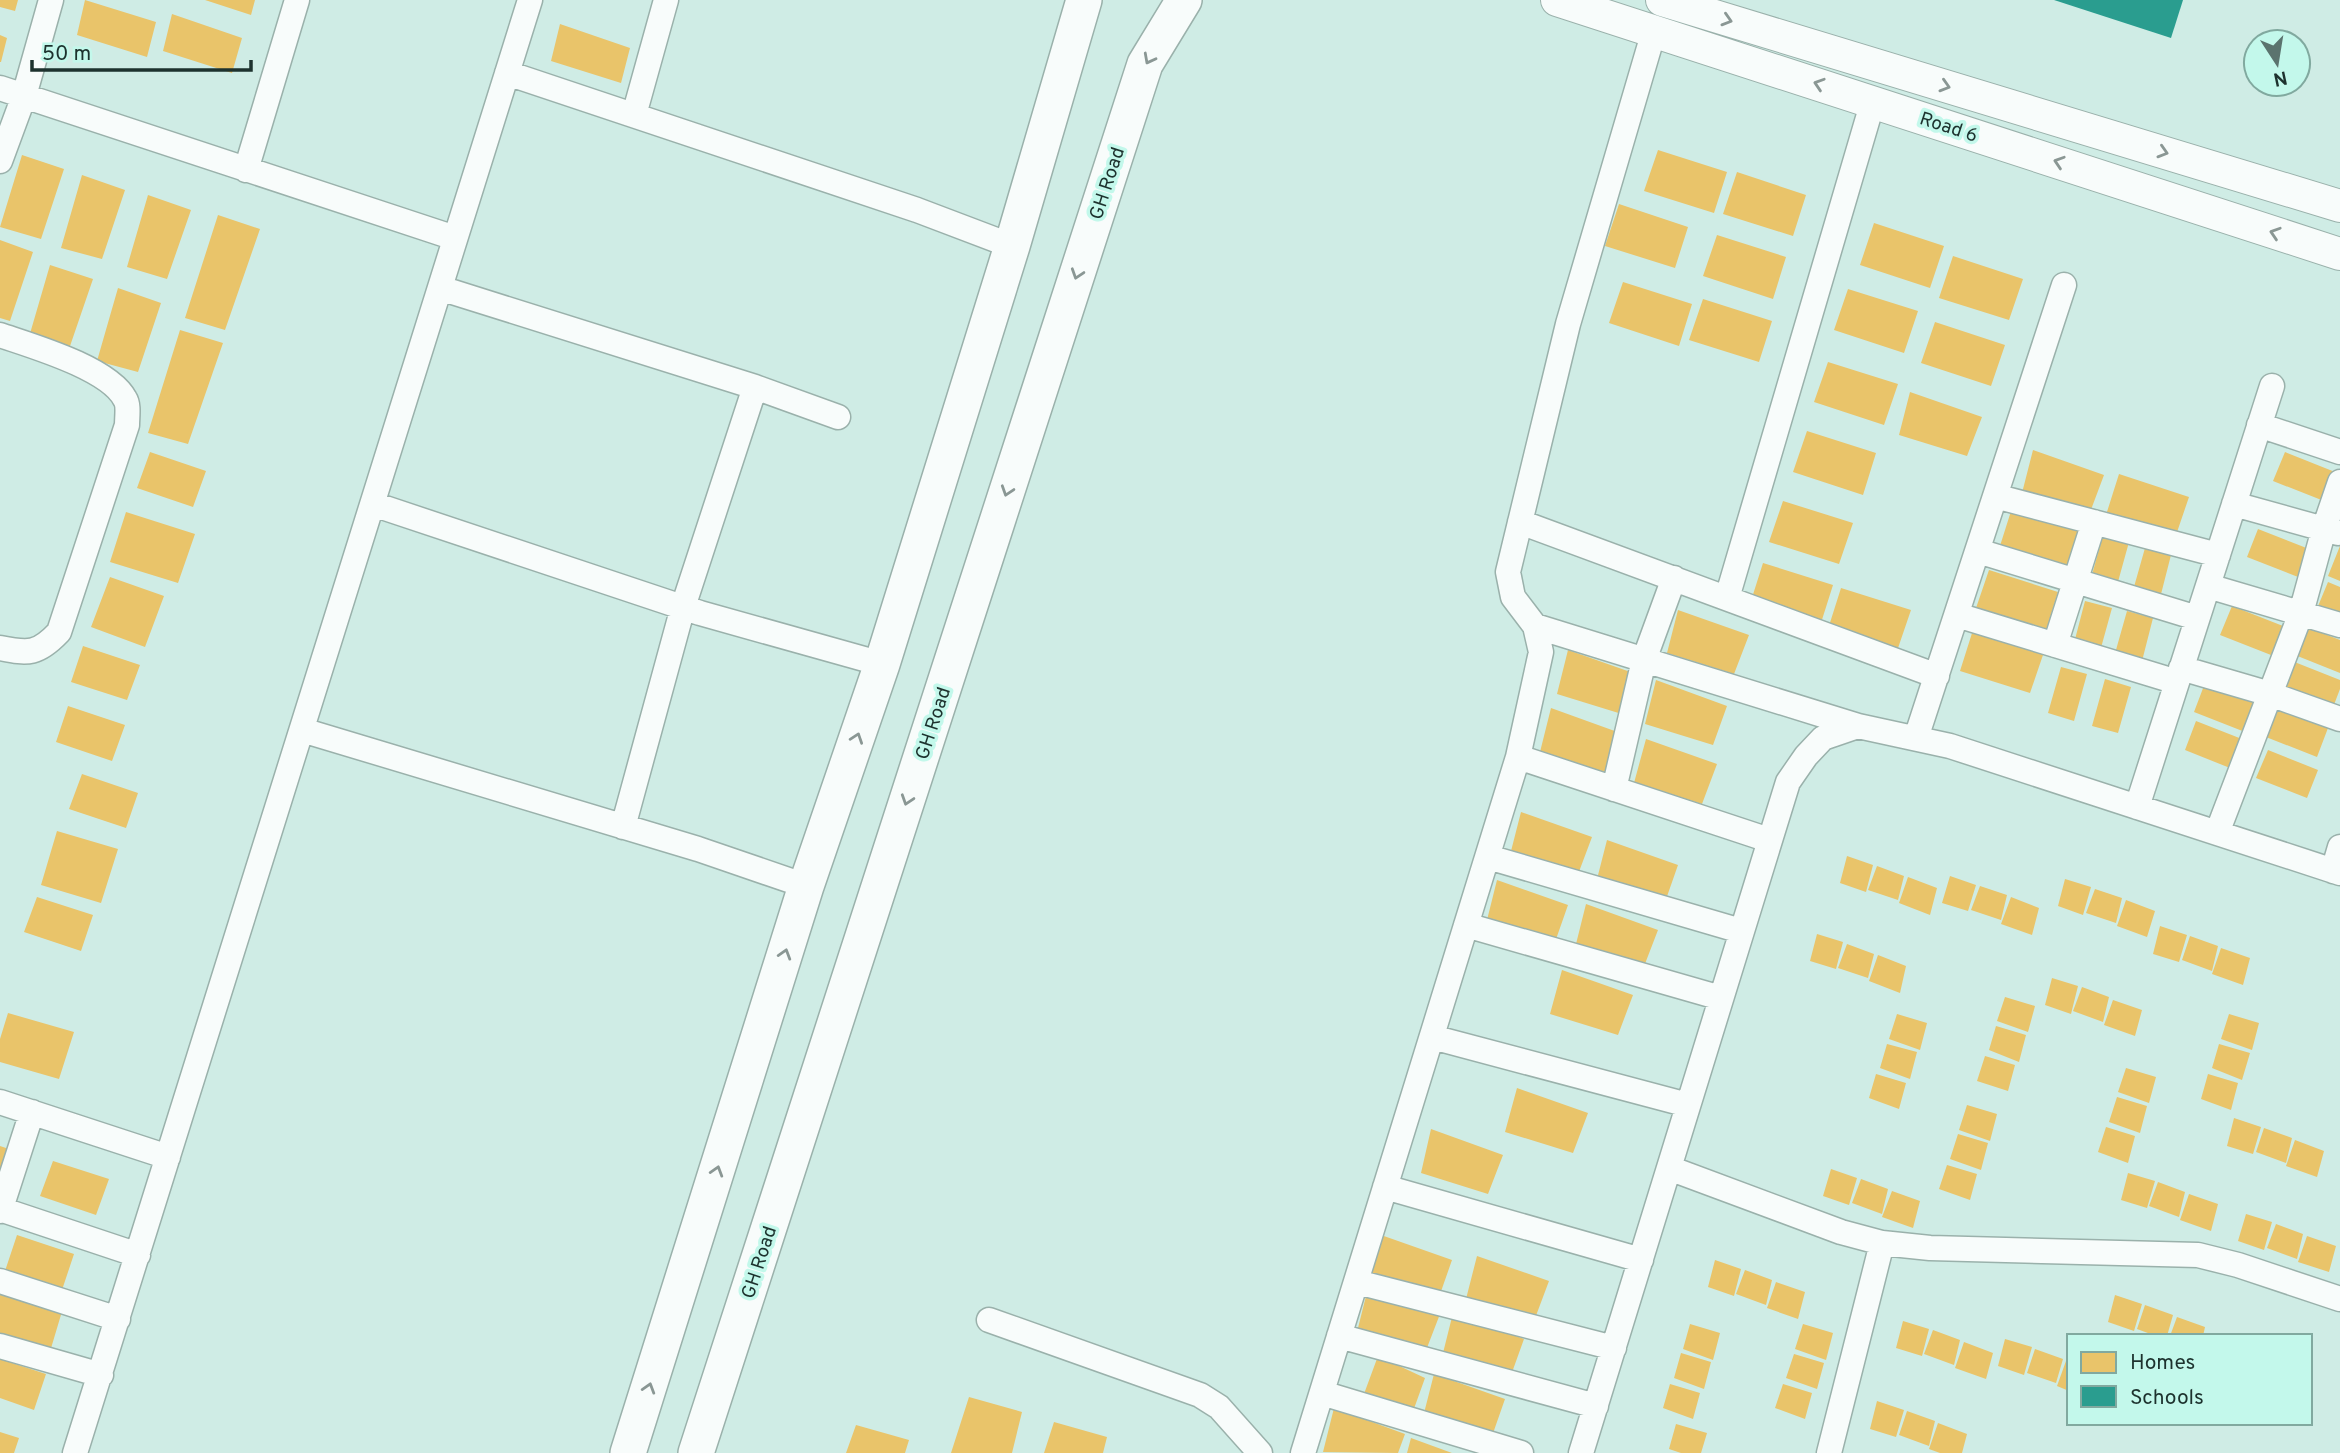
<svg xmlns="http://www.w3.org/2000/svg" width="2340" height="1453" font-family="Overpass,sans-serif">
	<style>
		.homes { fill: #e9c46a }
		.schools { fill: #2a9d8f }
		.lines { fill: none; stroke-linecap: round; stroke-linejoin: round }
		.minor-casing { stroke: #9ab1ab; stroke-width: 27 }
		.tertiary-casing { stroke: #9ab1ab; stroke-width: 34 }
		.secondary-casing { stroke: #9ab1ab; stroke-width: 38 }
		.minor { stroke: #f8fcfb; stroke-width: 24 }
		.tertiary { stroke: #f8fcfb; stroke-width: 32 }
		.secondary { stroke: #f8fcfb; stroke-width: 35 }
		.oneway { stroke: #8a9794 }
		.labels { text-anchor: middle; stroke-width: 7; stroke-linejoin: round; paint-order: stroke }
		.street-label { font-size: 19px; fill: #1d322e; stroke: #c3f8eb }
	</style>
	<rect width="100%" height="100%" fill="#cfece5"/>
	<path class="homes" d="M0 0H18L15 11 0 7Z
		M85 0 156 22 147 57 77 35Z
		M205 0H255L251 15Z
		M172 14 242 38 232 73 163 51Z
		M560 24 630 48 621 83 551 61Z
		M0 35 7 38 1 62H0Z
		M1658 150 1727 172 1714 213 1644 191Z
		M22 155 64 169 41 239 0 227Z
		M1737 172 1806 195 1793 236 1723 214Z
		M82 175 125 190 102 259 61 248Z
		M148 195 191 210 167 279 127 267Z
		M1619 204 1688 227 1675 268 1605 246Z
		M218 215 260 229 225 330 185 318Z
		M1874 223 1944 246 1930 288 1860 265Z
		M1717 235 1786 257 1773 299 1703 276Z
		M0 240 33 252 10 321 0 318Z
		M1953 256 2023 279 2009 320 1939 298Z
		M50 265 93 279 69 349 29 337Z
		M1623 282 1692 304 1679 346 1609 323Z
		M118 288 161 303 138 372 97 361Z
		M1848 289 1918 311 1904 353 1834 330Z
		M1703 299 1772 321 1759 362 1689 340Z
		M1935 322 2005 345 1991 386 1921 363Z
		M180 330 223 343 188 444 148 433Z
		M1828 362 1898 384 1884 425 1814 402Z
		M1910 392 1982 417 1967 456 1899 435Z
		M1807 431 1876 453 1863 495 1793 472Z
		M2033 450 2104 475 2089 515 2022 493Z
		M150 452 206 471 193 507 137 488Z
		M2285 452 2335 472 2324 501 2273 481Z
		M2119 474 2189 497 2175 538 2106 515Z
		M1783 501 1853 523 1839 564 1769 542Z
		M2012 508 2082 530 2069 571 1999 549Z
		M126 512 195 534 178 583 110 562Z
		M2258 529 2309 549 2298 577 2247 557Z
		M2103 535 2129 542 2116 589 2090 582Z
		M2340 546V581L2328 576Z
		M2145 548 2171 555 2159 602 2132 594Z
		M1763 563 1833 585 1820 626 1750 604Z
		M1989 570 2058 592 2045 634 1975 611Z
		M110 577 164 596 145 647 91 627Z
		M2328 582 2340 587V620L2316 611Z
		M1841 588 1911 610 1897 651 1828 629Z
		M2085 601 2112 608 2099 655 2073 647Z
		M2232 606 2283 626 2271 655 2220 635Z
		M1678 610 1749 635 1734 674 1667 653Z
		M2127 611 2153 618 2141 665 2114 657Z
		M2307 627 2340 640V673L2295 655Z
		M1973 630 2044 652 2030 693 1960 671Z
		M83 646 140 665 127 700 71 682Z
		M1568 650 1639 675 1625 715 1557 694Z
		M2292 661 2340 680V689L2332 710 2281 690Z
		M2061 667 2087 674 2074 721 2048 713Z
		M2105 679 2131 687 2118 733 2092 726Z
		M1656 680 1727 706 1713 745 1645 724Z
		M2205 683 2256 703 2245 732 2194 712Z
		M68 706 125 725 112 761 56 742Z
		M1551 708 1623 734 1608 773 1540 752Z
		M2277 708 2328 728 2317 757 2266 737Z
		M2196 721 2247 741 2235 770 2185 750Z
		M1646 739 1717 764 1702 804 1634 783Z
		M2268 750 2318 770 2307 798 2256 778Z
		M82 774 138 793 126 828 69 809Z
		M1521 812 1592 837 1577 877 1510 855Z
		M57 831 118 849 101 903 41 885Z
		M1607 840 1678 865 1664 905 1596 883Z
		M1847 856 1873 865 1866 892 1840 883Z
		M1877 866 1904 876 1898 900 1868 890Z
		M1950 876 1976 885 1968 911 1942 903Z
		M1908 877 1937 888 1930 915 1899 903Z
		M2065 879 2091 887 2083 915 2058 906Z
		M1497 880 1568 905 1554 945 1486 924Z
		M1980 886 2007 895 2001 920 1971 910Z
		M2095 889 2122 898 2116 923 2086 913Z
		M37 897 93 915 81 951 24 932Z
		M2011 897 2039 908 2032 935 2001 924Z
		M2126 900 2155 911 2147 937 2117 926Z
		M1586 904 1658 930 1643 969 1575 948Z
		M2160 926 2187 935 2179 962 2153 954Z
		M1817 934 1843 942 1836 969 1810 961Z
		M2190 936 2218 946 2212 971 2182 960Z
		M1847 944 1874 954 1868 978 1838 968Z
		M2221 948 2250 958 2243 985 2212 974Z
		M1878 955 1906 966 1900 993 1869 981Z
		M1562 970 1633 995 1618 1035 1550 1014Z
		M2052 978 2078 986 2071 1014 2045 1005Z
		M2082 987 2109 997 2103 1022 2073 1011Z
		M2005 997 2035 1006 2028 1032 1997 1021Z
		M2113 1000 2142 1010 2135 1036 2104 1025Z
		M8 1013 74 1032 59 1079 0 1062V1039Z
		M1897 1014 1927 1023 1920 1050 1889 1039Z
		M2229 1014 2259 1023 2252 1050 2221 1039Z
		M1996 1026 2026 1035 2019 1062 1989 1050Z
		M1887 1044 1917 1052 1910 1079 1880 1068Z
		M2219 1044 2250 1053 2242 1080 2212 1068Z
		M1985 1056 2015 1065 2008 1091 1977 1081Z
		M2126 1068 2156 1077 2149 1103 2118 1092Z
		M1876 1074 1906 1083 1899 1109 1869 1098Z
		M2208 1074 2238 1083 2231 1110 2201 1099Z
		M1517 1088 1588 1113 1573 1153 1505 1132Z
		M2117 1097 2147 1106 2140 1133 2109 1122Z
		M1967 1105 1997 1114 1990 1141 1959 1130Z
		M2234 1118 2261 1127 2253 1154 2227 1146Z
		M2106 1127 2135 1136 2128 1163 2098 1152Z
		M2264 1128 2292 1138 2286 1163 2256 1152Z
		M1431 1129 1503 1155 1488 1194 1421 1173Z
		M1958 1134 1988 1143 1981 1170 1950 1159Z
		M2295 1140 2324 1151 2317 1177 2286 1166Z
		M0 1146 9 1149 0 1173Z
		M53 1161 109 1179 96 1215 40 1196Z
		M1947 1165 1977 1174 1970 1200 1939 1189Z
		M1831 1169 1857 1178 1849 1205 1823 1196Z
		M2128 1173 2155 1181 2147 1208 2121 1200Z
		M1861 1179 1888 1189 1882 1214 1852 1203Z
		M2158 1182 2185 1192 2179 1217 2149 1206Z
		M1892 1191 1920 1201 1913 1228 1882 1217Z
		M2189 1194 2218 1204 2211 1231 2180 1220Z
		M2246 1214 2272 1222 2264 1250 2238 1241Z
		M2276 1224 2303 1234 2297 1259 2267 1248Z
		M17 1235 74 1254 62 1290 5 1271Z
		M1381 1235 1452 1260 1438 1300 1370 1279Z
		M2307 1236 2336 1246 2329 1272 2298 1262Z
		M1477 1256 1549 1281 1534 1321 1466 1299Z
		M1715 1260 1741 1269 1734 1296 1708 1287Z
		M1745 1270 1772 1280 1766 1305 1736 1294Z
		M1776 1282 1805 1292 1798 1319 1767 1308Z
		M1368 1288 1440 1314 1425 1353 1357 1332Z
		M0 1289 63 1308 49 1355 0 1341Z
		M2115 1295 2142 1304 2134 1331 2108 1322Z
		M2145 1305 2173 1315 2167 1336H2156L2137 1329Z
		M1453 1313 1524 1339 1510 1378 1442 1357Z
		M2177 1317 2205 1327 2203 1336H2170Z
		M1903 1321 1929 1329 1922 1356 1896 1348Z
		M1690 1324 1720 1333 1713 1360 1683 1349Z
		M1803 1324 1833 1333 1826 1360 1795 1349Z
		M1933 1330 1960 1340 1954 1365 1924 1354Z
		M2005 1339 2032 1347 2024 1375 1998 1366Z
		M1964 1342 1993 1353 1986 1379 1955 1368Z
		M2035 1349 2063 1359 2056 1383 2027 1373Z
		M1681 1353 1711 1362 1704 1389 1674 1378Z
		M1794 1354 1824 1363 1817 1389 1786 1378Z
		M1378 1356 1425 1378 1411 1417 1361 1402Z
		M0 1359 46 1374 34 1410 0 1398Z
		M2066 1361 2069 1362V1391L2057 1386Z
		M1434 1374 1505 1399 1491 1439 1423 1417Z
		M1670 1384 1700 1393 1693 1419 1663 1408Z
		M1783 1384 1812 1393 1805 1419 1775 1408Z
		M969 1397 1022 1412 1012 1453H951Z
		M1877 1401 1904 1410 1896 1437 1870 1429Z
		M1334 1408 1405 1434 1398 1453 1323 1452Z
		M1907 1411 1935 1421 1929 1446 1899 1435Z
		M1054 1422 1107 1437 1103 1453H1044Z
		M1938 1423 1967 1434 1962 1453H1940L1929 1449Z
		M1676 1424 1707 1433 1701 1453H1681L1669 1449Z
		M856 1425 909 1440 905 1453H846Z
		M0 1432 19 1438 14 1453H0Z
		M1411 1438 1452 1453H1407Z"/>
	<path class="schools" d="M2054 0H2183L2171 38Z"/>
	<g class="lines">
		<defs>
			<path id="minor" d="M507 73 917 210 1012 246
				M0 88 455 238
				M634 115 666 0
				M0 161 24 96 51 0
				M246 170 297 0
				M440 288 755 387 838 417
				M0 335C32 346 109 368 125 399 129 405 127 417 127 425L59 632C38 654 29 654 0 648
				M2259 425 2340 452
				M1995 496 2218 555
				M373 504 700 613 882 664
				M2234 504 2338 533
				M1520 522 1937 676
				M1978 551 2197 618
				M2208 586 2340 625
				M1727 598 1873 101
				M1957 615 2177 682
				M1535 626 1858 726
				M2055 645 2094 522
				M2181 668 2270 694 2340 719
				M302 730 698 849 806 886
				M1916 738 2064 285
				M1518 757 1769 840
				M1614 789 1644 660 1674 578
				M2137 807 2272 386
				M623 827 683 607 755 387
				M2217 833 2301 613 2324 529 2340 482
				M1488 857 1741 931
				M2333 871 2340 847
				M1466 925 1721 998
				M1432 1037 1688 1105
				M0 1102 168 1157
				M1669 1168 1841 1232 1882 1243 1930 1248 2198 1255 2238 1265 2340 1299
				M1385 1187 1641 1260
				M0 1209 138 1255
				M0 1211 32 1112
				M0 1281 118 1319
				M1357 1282 1614 1348
				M989 1320 1200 1395 1219 1407 1260 1453
				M1339 1336 1596 1406
				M0 1346 101 1375
				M1322 1393 1521 1453
				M75 1453 530 0
				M1303 1453 1518 757 1541 652 1535 626 1513 597 1508 572 1568 324 1654 31
				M1581 1453 1788 782 1806 756 1823 738 1858 726 1950 746 2340 873
				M1829 1453 1882 1243"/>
			<path id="tertiary" d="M1557 0 2340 254
				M1662 0 2340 206"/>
			<path id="secondary" d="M628 1453 806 886 882 664 1012 246 1084 0
				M696 1453 1145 64 1184 0"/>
		</defs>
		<use href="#minor" class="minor-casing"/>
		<use href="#tertiary" class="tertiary-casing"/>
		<use href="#secondary" class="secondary-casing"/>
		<use href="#minor" class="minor"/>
		<use href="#tertiary" class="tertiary"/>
		<use href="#secondary" class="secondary"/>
	</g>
	<defs><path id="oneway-chevron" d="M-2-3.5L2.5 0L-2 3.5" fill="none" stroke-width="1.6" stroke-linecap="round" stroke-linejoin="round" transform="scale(1.75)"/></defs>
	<g class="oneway">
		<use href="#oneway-chevron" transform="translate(1727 20) rotate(17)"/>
		<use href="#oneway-chevron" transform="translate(1149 59) rotate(118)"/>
		<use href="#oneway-chevron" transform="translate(1819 84) rotate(-162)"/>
		<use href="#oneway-chevron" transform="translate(1945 86) rotate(17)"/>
		<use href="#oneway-chevron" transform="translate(2163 152) rotate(17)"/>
		<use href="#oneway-chevron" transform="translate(2059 162) rotate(-162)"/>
		<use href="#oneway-chevron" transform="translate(2275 233) rotate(-162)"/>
		<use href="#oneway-chevron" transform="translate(1077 274) rotate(108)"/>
		<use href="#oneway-chevron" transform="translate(1007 491) rotate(108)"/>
		<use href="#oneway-chevron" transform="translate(857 738) rotate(-71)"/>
		<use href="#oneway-chevron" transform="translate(907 800) rotate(108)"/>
		<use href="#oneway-chevron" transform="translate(785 954) rotate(-73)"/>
		<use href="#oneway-chevron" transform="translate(717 1171) rotate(-73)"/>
		<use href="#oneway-chevron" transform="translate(649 1388) rotate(-73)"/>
	</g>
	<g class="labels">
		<g class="street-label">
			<text transform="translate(1949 126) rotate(18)" y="7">Road 6</text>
			<text transform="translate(1106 183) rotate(-72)" y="7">GH Road</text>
			<text transform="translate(932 723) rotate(-72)" y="7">GH Road</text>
			<text transform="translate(758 1262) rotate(-72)" y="7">GH Road</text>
		</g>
	</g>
	<rect x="2067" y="1334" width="245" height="91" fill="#c3f8eb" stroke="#81a99f" stroke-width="2"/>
	<rect x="2081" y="1352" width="35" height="21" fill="#e9c46a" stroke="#81a99f" stroke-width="2"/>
	<text x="2130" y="1369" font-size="21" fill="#1d322e">Homes</text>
	<rect x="2081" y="1386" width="35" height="21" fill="#2a9d8f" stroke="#81a99f" stroke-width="2"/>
	<text x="2130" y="1404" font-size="21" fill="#1d322e">Schools</text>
	<g transform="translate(2277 63) rotate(168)"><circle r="33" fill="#c3f8eb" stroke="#81a99f" stroke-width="2"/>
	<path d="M0-5L12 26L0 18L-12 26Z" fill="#5b736e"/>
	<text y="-10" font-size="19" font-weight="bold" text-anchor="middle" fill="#1d322e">N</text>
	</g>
	<path d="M32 60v10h219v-10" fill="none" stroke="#1d322e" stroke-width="3.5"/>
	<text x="42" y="60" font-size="21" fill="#1d322e" stroke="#c3f8eb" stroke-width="5" paint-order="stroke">50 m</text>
</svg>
